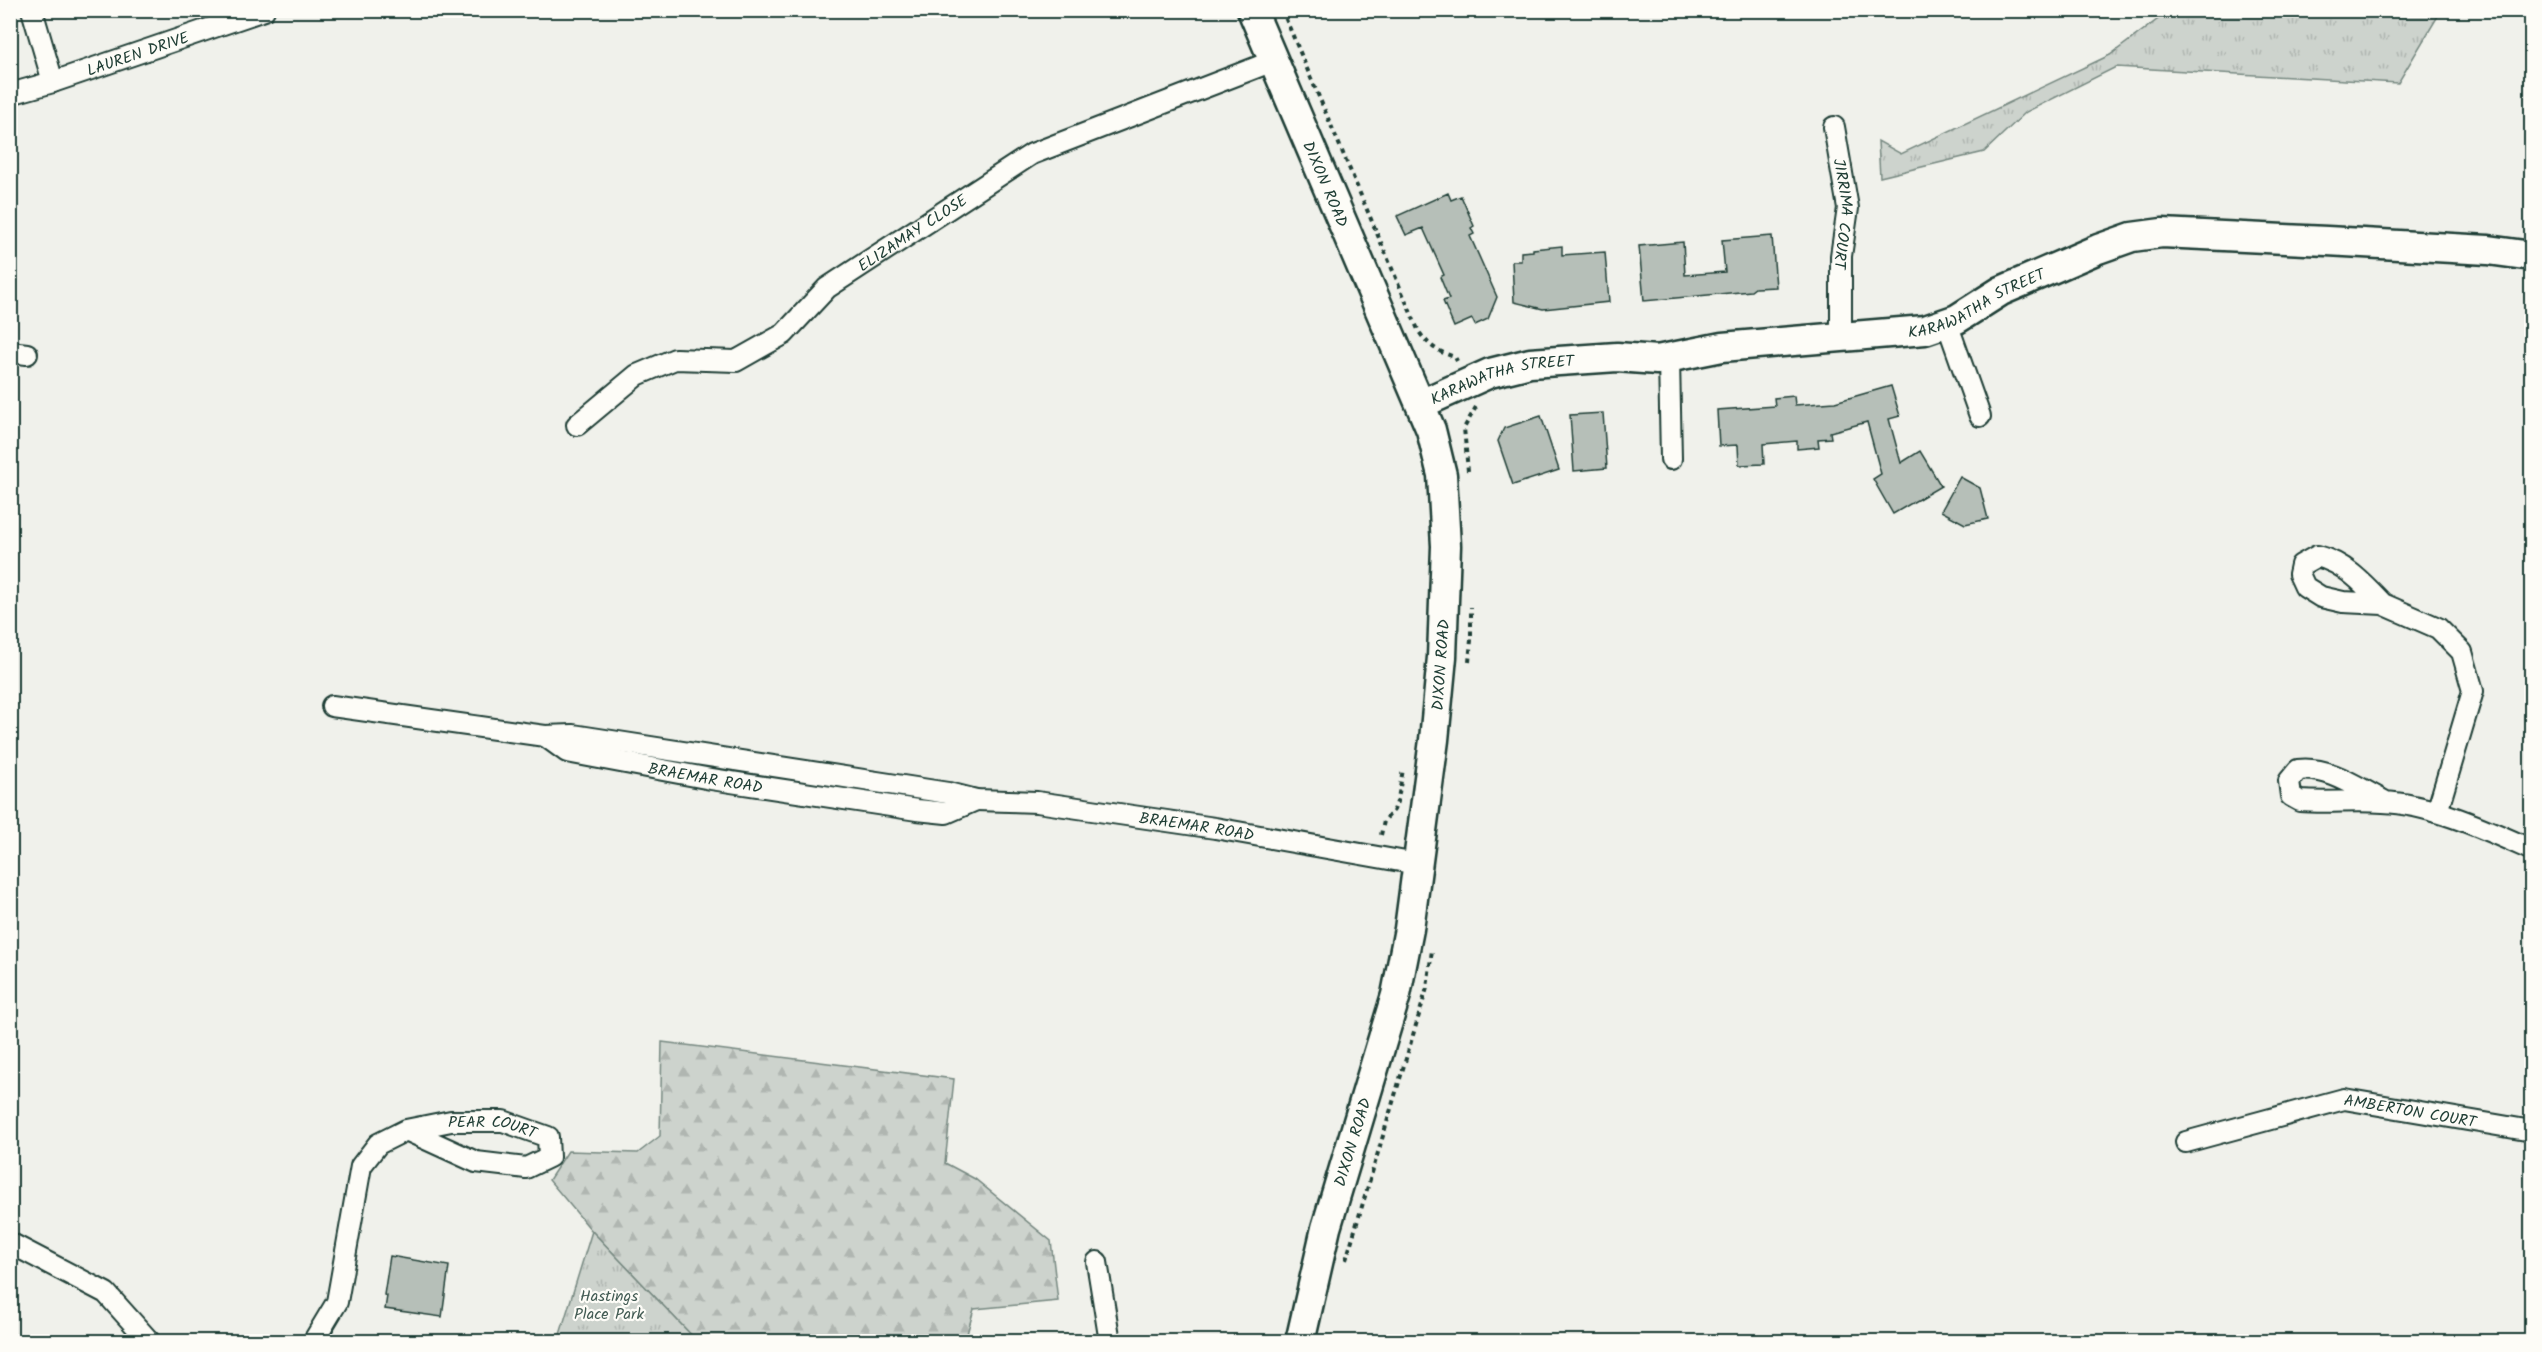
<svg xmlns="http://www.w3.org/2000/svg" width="2542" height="1352" font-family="Kalam,sans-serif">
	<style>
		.forest { fill: url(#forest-firs); stroke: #768880; stroke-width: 1.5 }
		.park { fill: url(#park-tufts); stroke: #768880; stroke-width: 1.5 }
		.building { fill: #b6bfb8; stroke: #1f3d34; stroke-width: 1.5 }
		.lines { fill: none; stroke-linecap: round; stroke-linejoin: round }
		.street-casing { stroke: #1f3d34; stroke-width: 24 }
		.secondary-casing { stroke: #1f3d34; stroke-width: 33 }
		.path { stroke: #1f3d34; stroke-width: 4; stroke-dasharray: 4.5 4.5; stroke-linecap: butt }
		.street { stroke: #fdfcf7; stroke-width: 20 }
		.secondary { stroke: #fdfcf7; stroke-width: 28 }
		.labels { text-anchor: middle; stroke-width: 4.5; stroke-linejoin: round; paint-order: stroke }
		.street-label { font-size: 16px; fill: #1f3d34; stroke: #fdfcf7 }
		.park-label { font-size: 16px; fill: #425b53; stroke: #fdfcf7 }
	</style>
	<defs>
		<pattern id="forest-firs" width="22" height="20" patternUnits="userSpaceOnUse" patternTransform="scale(1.5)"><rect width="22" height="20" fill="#cdd3cd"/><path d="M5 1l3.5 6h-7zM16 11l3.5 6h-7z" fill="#b0b6b1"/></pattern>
		<pattern id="park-tufts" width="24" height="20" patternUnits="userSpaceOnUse" patternTransform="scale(1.5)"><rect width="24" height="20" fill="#cdd3cd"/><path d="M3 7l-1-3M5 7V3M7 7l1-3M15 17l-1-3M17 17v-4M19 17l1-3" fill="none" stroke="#b0b6b1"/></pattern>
	</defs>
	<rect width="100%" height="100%" fill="#f0f1eb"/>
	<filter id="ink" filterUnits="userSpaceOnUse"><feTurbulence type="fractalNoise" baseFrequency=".0167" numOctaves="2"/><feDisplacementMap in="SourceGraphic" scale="12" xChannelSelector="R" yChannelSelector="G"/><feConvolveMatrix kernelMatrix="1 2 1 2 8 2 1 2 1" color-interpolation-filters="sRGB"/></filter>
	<g filter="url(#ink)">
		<path class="forest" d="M662 1042 954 1079 945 1163 975 1179 1051 1241 1058 1301 974 1309 965 1341H697L592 1231 549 1180 568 1151 638 1153 660 1136Z"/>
		<path class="park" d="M2169 11H2441L2398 83 2116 67 2026 112 1984 152 1880 177 1878 141 1901 154 2110 55Z
			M592 1231 697 1341H558Z"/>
		<path class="building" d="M1448 193 1451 200 1461 196 1474 226 1471 228 1474 234 1470 236 1497 297 1488 319 1475 325 1472 319 1454 327 1443 301 1449 299 1440 277 1444 275 1423 228 1406 235 1397 216Z
			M1772 236 1776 287 1755 288 1751 291 1644 301 1639 246 1683 242 1685 275 1725 272 1722 240Z
			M1562 246V255L1605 252 1609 302 1543 309 1514 302 1512 261H1521V252L1533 251V249Z
			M1891 386 1900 416 1889 419 1901 463 1920 451 1941 486 1893 514 1873 479 1881 474 1867 422 1830 432 1831 438 1818 439 1819 447 1797 449V441L1763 444 1764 464 1739 465 1738 445 1719 446 1717 410 1775 406 1774 398 1794 396 1795 405 1835 402Z
			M1603 413 1607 468 1574 471 1570 415Z
			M1541 416 1559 470 1513 485 1498 441 1504 428Z
			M1960 477 1980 488 1988 519 1965 524 1941 511Z
			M390 1256 449 1266 442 1317 385 1309 387 1296 384 1295Z"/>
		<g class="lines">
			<defs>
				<g id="street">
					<path d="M32 10 53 82"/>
					<path id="s1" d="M10 94 53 82 264 10"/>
					<path id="s2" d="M1834 127 1848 208 1841 256V336"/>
					<path d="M1947 323 1980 416"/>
					<path d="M10 352 27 354"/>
					<path d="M1669 359 1671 459"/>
					<path id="s3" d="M577 425 637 375 675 359 736 361 784 334 827 288 1032 154 1273 61"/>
					<path d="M2383 604C2364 584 2345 563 2317 556L2301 565 2299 574 2305 587 2321 597 2343 602 2383 604 2438 628 2462 652 2473 691 2437 812"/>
					<path id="s4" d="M332 706 545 736 573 735 948 793 976 800 1037 802 1215 828 1417 864"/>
					<path id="s5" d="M545 736 567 752 711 779 917 810 946 813 976 800"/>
					<path d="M2384 801C2358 788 2329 766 2298 770L2289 781 2291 796 2300 801C2328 803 2355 800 2383 802 2432 804 2487 830 2532 850"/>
					<path id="s6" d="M2186 1142 2344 1099 2532 1131"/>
					<path d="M10 1243 106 1293 150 1342"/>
					<path d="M1097 1262 1110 1342"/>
					<path id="s7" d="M313 1342 337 1302 361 1166 378 1144 406 1130 451 1121H503L548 1137 549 1157 526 1168 476 1162 406 1130"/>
				</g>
				<g id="secondary">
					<path id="s8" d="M1252 10 1431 430 1442 475 1446 546 1442 657 1434 740 1409 929 1396 995 1326 1228 1300 1342"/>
					<path id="s9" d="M1421 404 1490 373 1530 363 1617 357 1657 360 1722 347 1925 330 1957 319 2001 291 2098 249 2132 237 2162 233 2327 241 2488 250 2532 256"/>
				</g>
			</defs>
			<use href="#street" class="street-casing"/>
			<use href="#secondary" class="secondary-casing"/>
			<path class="path" d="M1282 10 1419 332C1429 346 1438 352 1455 357L1457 361
				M1468 471 1464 428 1476 407
				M1469 662 1471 640V607
				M1381 835 1384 821 1394 810 1398 799 1403 769
				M1346 1260 1427 988 1432 950"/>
			<use href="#street" class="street"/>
			<use href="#secondary" class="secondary"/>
		</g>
	</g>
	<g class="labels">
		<g class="street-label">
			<text dy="6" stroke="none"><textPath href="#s1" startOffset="134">LAUREN DRIVE</textPath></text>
			<text dy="6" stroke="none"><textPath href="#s8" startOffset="189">DIXON ROAD</textPath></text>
			<text dy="6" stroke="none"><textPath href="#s2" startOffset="88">JIRRIMA COURT</textPath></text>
			<text dy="6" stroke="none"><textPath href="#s3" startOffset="400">ELIZAMAY CLOSE</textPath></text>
			<text dy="6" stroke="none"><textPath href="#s9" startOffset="572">KARAWATHA STREET</textPath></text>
			<text dy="6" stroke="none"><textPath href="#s9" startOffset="86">KARAWATHA STREET</textPath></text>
			<text transform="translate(1440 665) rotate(-86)" y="6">DIXON ROAD</text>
			<text dy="6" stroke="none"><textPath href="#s5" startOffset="168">BRAEMAR ROAD</textPath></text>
			<text dy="6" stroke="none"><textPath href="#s4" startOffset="874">BRAEMAR ROAD</textPath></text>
			<text dy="6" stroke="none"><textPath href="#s6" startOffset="231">AMBERTON COURT</textPath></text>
			<text dy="6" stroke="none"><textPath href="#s7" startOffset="332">PEAR COURT</textPath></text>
			<text transform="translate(1352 1142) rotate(-73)" y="6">DIXON ROAD</text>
		</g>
		<g class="park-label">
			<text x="609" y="1301">Hastings<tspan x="609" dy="18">Place Park</tspan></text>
		</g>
	</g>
	<rect width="2542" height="1352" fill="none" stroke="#fdfcf7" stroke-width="36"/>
	<rect x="18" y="18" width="2506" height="1316" fill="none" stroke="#1f3d34" stroke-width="2" filter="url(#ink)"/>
</svg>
